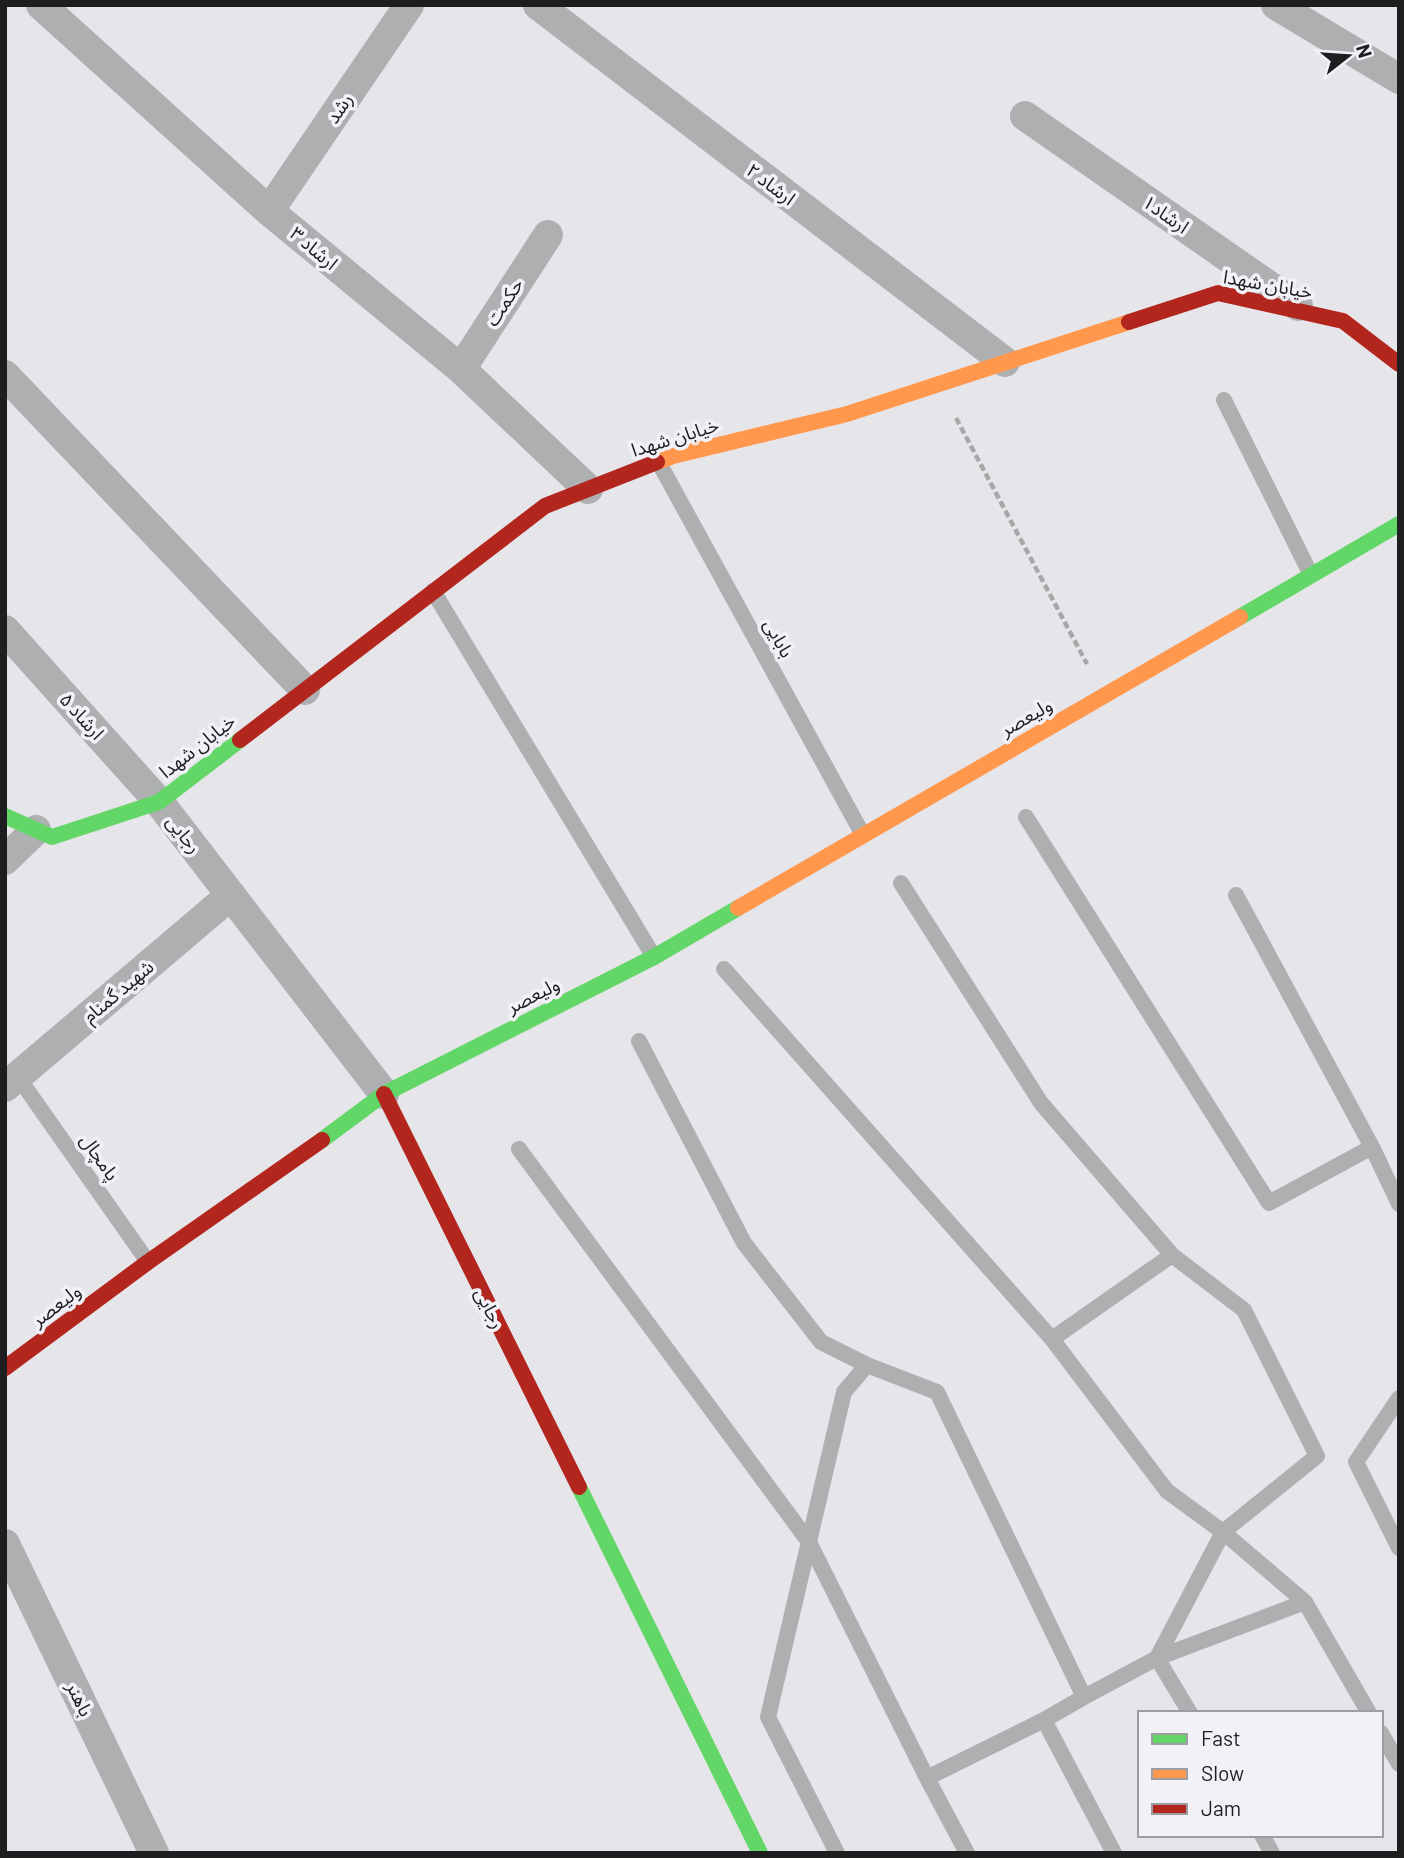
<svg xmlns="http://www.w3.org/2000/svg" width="1404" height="1858" font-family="Barlow,'Noto Sans Arabic',sans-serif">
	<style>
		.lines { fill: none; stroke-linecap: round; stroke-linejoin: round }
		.path { stroke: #a7a7a8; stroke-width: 4.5; stroke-dasharray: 7 3.5; stroke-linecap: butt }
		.lane { stroke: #aeafb0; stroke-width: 16 }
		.street { stroke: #aeafb0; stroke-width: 30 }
		.fast { stroke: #63d668; stroke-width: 16 }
		.slow { stroke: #ff974d; stroke-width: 16 }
		.jam { stroke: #b3261e; stroke-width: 16 }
		.labels { text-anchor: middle; stroke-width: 7; stroke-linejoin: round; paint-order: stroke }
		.street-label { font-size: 19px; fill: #1e1d20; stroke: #f2f1f8 }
	</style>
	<rect width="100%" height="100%" fill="#e6e5e9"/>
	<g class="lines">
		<path class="path" d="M956 418 1087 664"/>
		<path class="lane" d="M1224 400 1311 575
			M658 461 863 835
			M433 591 654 957
			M1026 817 1269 1203 1372 1147
			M901 883 1041 1103 1172 1255 1244 1310 1317 1456 1223 1532 1157 1658 1084 1697 1044 1720 927 1778
			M1236 895 1372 1147 1399 1204
			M724 969 1052 1339 1167 1491 1223 1532 1305 1602 1369 1713
			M639 1041 744 1243 821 1342 867 1365 937 1392 1084 1697
			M18 1077 148 1262
			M519 1149 809 1542 927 1778 967 1853
			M1052 1339 1172 1255
			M1399 1398 1356 1462 1399 1548
			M1190 1713 1157 1658 1305 1602
			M1044 1720 1114 1853
			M1381 1733 1399 1764
			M1262 1835 1272 1853
			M837 1853 768 1717 844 1392 867 1365"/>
		<path class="street" d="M41 5 269 211 461 369 588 489
			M538 5 1005 362
			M1276 5 1399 79
			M1025 116 1298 306
			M269 211 409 5
			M461 369 548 235
			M5 375 305 690
			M5 630 159 802 384 1094
			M5 860 36 830
			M5 1087 231 895
			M5 1544 154 1853"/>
		<path class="fast" d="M1240 617 1399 524
			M5 816 52 837 159 802 240 740
			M322 1140 384 1094 654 957 738 908
			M579 1487 760 1853"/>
		<path class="slow" d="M657 462 673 456 847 414 1129 322
			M738 908 1240 617"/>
		<path class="jam" d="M1129 322 1218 293 1343 321 1399 364
			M240 740 545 506 657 462
			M384 1094 579 1487
			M5 1368 148 1262 322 1140"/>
	</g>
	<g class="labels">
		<g class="street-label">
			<text transform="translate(339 108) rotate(-56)" y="7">رشد</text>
			<text transform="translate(771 184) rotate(37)" y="7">ارشاد ۲</text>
			<text transform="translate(1166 214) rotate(35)" y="7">ارشاد۱</text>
			<text transform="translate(314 248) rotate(40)" y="7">ارشاد ۳</text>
			<text transform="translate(1268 284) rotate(10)" y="7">خیابان شهدا</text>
			<text transform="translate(504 302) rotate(-57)" y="7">حکمت</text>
			<text transform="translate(675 437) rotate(-17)" y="7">خیابان شهدا</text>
			<text transform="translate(779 638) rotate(61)" y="7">بابایی</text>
			<text transform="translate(82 716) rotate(48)" y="7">ارشاد ۵</text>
			<text transform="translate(1026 717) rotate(-30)" y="7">ولیعصر</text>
			<text transform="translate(197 746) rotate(-38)" y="7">خیابان شهدا</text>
			<text transform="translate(184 834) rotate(52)" y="7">رجایی</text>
			<text transform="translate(118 991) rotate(-40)" y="7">شهید گمنام</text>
			<text transform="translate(533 995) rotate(-27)" y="7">ولیعصر</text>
			<text transform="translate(100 1157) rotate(55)" y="7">پامچال</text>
			<text transform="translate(56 1305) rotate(-37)" y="7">ولیعصر</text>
			<text transform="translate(490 1308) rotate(64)" y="7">رجایی</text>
			<text transform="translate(80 1699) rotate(64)" y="7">باهنر</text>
		</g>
	</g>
	<rect width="1404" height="1858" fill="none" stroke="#1e1d20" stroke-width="14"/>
	<rect x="1138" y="1711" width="245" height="126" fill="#f2f1f8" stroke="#9d9ca2" stroke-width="2"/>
	<rect x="1152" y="1734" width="35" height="10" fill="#63d668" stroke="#9d9ca2" stroke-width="2"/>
	<text x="1201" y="1746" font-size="21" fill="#1e1d20">Fast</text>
	<rect x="1152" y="1769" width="35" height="10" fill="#ff974d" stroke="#9d9ca2" stroke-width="2"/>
	<text x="1201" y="1781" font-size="21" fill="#1e1d20">Slow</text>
	<rect x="1152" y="1804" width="35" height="10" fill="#b3261e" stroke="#9d9ca2" stroke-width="2"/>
	<text x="1201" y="1816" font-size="21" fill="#1e1d20">Jam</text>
	<g transform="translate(1348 56) rotate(73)" stroke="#f2f1f8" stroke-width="5" paint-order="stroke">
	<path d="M0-5L12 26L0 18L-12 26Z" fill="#1e1d20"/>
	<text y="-10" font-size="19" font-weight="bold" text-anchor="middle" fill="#1e1d20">N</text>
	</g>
</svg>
